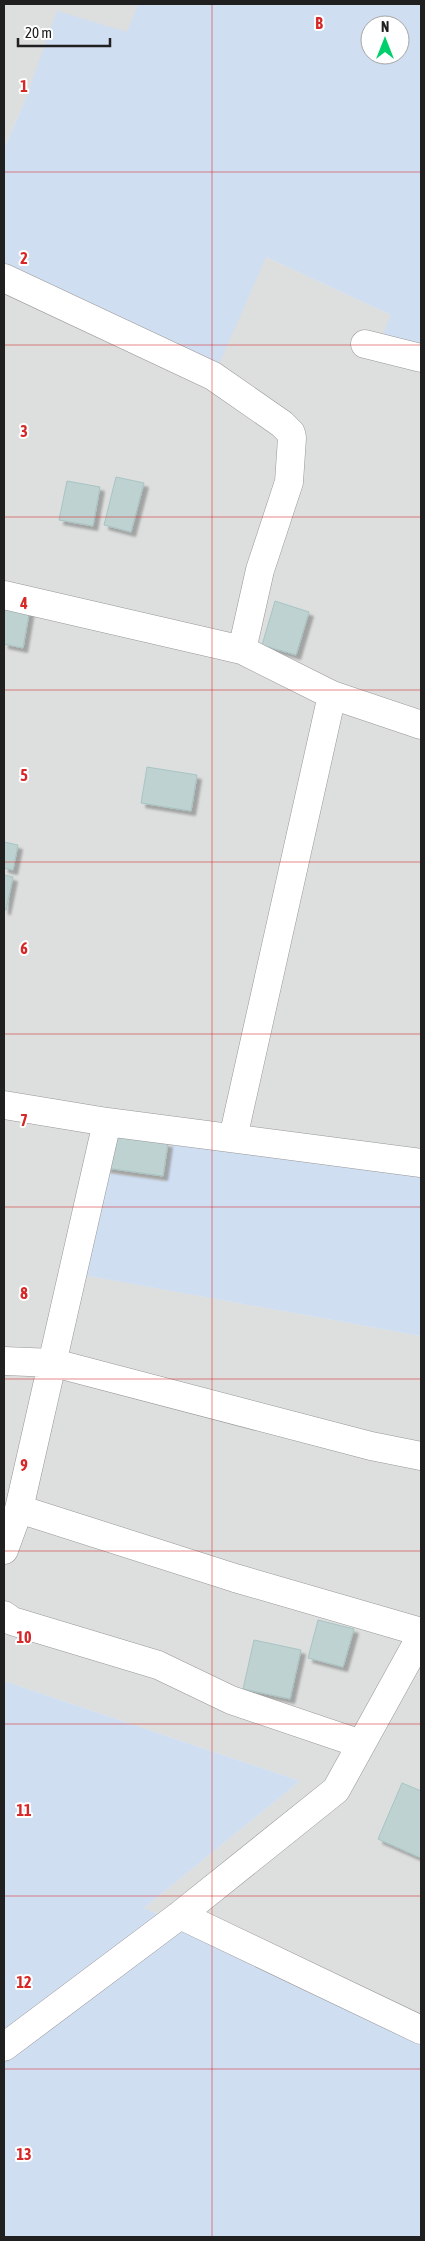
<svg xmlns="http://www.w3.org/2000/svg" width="425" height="2241" font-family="'Asap Condensed',sans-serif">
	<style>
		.residential { fill: #dddede }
		.farmland { fill: #d0def1; fill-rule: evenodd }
		.building { fill: #bed2d1; stroke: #a7c4c3; filter: url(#shadow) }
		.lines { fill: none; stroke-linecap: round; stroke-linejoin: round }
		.minor-casing { stroke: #979797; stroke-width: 29 }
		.minor { stroke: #fff; stroke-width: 28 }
		.grid { fill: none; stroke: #d62828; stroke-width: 1; stroke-opacity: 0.55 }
		.grid-label { font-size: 16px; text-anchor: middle; font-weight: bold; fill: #d62828; stroke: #fff; stroke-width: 4; stroke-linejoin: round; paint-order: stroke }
	</style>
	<defs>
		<filter id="shadow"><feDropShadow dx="4.5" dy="4.5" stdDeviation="1" flood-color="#0004"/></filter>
	</defs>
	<rect width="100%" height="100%" fill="#e6eff1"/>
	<path class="residential" d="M4 4H138L128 32 24 103 4 149Z
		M266 257 391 315 421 359V1151L166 1181 73 1273 421 1336V2034L144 1908 300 1781 4 1681V276Z"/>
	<path class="farmland" d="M138 4H421V359L378 346 391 315 266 257 213 378 4 276V149L24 103 57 11 127 32ZM370 25H400V55H370Z
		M176 1119 421 1151V1336L72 1273 86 1170 166 1181Z
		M4 1681 300 1781 144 1908 421 2034V2237H4Z"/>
	<path class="building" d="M116 477 144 483 131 532 104 525Z
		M67 481 100 487 93 526 59 520Z
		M275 601 309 612 296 655 262 645Z
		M4 603 30 608 23 648 4 644Z
		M147 767 197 775 191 811 141 803Z
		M4 842 18 845 13 870 4 868Z
		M4 875 13 877 6 910H4Z
		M112 1135 168 1143 163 1176 106 1168Z
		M318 1620 354 1629 343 1667 308 1658Z
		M254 1640 301 1650 290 1699 243 1689Z
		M402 1783 421 1791V1858L378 1839Z"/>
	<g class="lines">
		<defs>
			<path id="minor" d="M4 278 213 376 282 424 291 433 292 438 289 482 260 570 242 650
				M365 344 421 358
				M4 595 242 650 332 695 421 725
				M4 1105 107 1122 421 1163
				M233 1138 332 695
				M4 1361 54 1363 371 1446 421 1456
				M19 1509 235 1578 421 1632
				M4 1550 19 1509 107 1122
				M4 1615 12 1621 158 1665 231 1700 361 1744
				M180 1915 421 2030
				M4 2047 180 1915 336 1790 421 1636"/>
		</defs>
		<use href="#minor" class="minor-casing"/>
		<use href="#minor" class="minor"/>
	</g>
	<path class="grid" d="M212 4V2237M4 172H421M4 345H421M4 517H421M4 690H421M4 862H421M4 1034H421M4 1207H421M4 1379H421M4 1551H421M4 1724H421M4 1896H421M4 2069H421"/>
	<g class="grid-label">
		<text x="319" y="29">B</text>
		<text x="24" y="92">1</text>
		<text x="24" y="264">2</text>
		<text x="24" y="437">3</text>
		<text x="24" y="609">4</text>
		<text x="24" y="781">5</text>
		<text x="24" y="954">6</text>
		<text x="24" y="1126">7</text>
		<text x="24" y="1299">8</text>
		<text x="24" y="1471">9</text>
		<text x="24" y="1643">10</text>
		<text x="24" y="1816">11</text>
		<text x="24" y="1988">12</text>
		<text x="24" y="2160">13</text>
	</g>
	<rect width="425" height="2241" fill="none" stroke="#202020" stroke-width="10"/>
	<g transform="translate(385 40)"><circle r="24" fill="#ffffff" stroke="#a6a6a6"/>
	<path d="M0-4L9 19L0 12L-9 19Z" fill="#00d06b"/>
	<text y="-8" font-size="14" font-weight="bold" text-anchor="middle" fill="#202020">N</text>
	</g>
	<path d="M18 38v8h92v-8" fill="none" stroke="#202020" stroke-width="2.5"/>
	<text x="25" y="38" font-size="15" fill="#202020" stroke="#ffffff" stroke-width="4" paint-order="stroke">20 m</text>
</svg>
